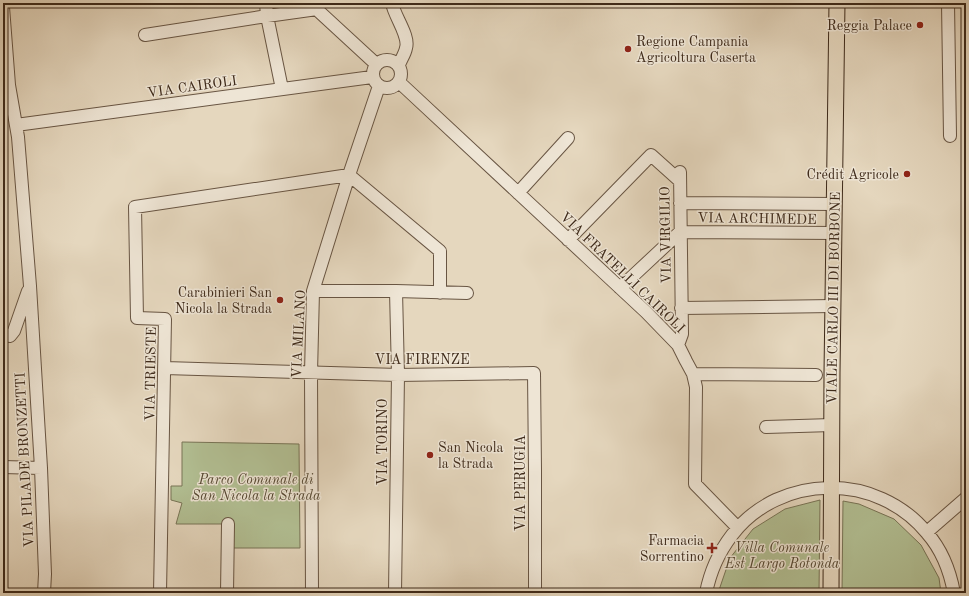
<svg xmlns="http://www.w3.org/2000/svg" width="969" height="596" font-family="'Old Standard TT',serif">
	<style>
		.green { fill: #b2bf93; stroke: #787456 }
		.lines { fill: none; stroke-linecap: round; stroke-linejoin: round }
		.minor-casing { stroke: #685543; stroke-width: 14 }
		.major-casing { stroke: #3e2a1a; stroke-width: 17 }
		.minor { stroke: #eee5d5; stroke-width: 12 }
		.major { stroke: #e5d7be; stroke-width: 15 }
		.poi-dot { fill: #8f2418; stroke: #eee5d5; stroke-width: 1.5 }
		.labels { text-anchor: middle; stroke-width: 3; stroke-linejoin: round; paint-order: stroke }
		.poi-label { font-size: 14px; fill: #3e2a1a; stroke: #eee5d5; text-anchor: end }
		.street-label { font-size: 14px; fill: #3e2a1a; stroke: #eee5d5 }
		.park-label { font-size: 14px; font-style: italic; fill: #554832; stroke: #eee5d5 }
	</style>
	<rect width="100%" height="100%" fill="#e5d7be"/>
	<filter id="stains"><feTurbulence type="fractalNoise" baseFrequency=".005" numOctaves="4"/><feColorMatrix values="0 0 0 0 .2 0 0 0 0 .09 0 0 0 0 .02 0 0 0 .5 -.17"/></filter>
	<radialGradient id="worn" r=".72"><stop offset=".6" stop-color="#630" stop-opacity="0"/><stop offset="1" stop-color="#630" stop-opacity=".3"/></radialGradient>
	<path class="green" d="M182 442 299 444 300 548H231V524H176L182 503 171 500V486H182Z
		M820 500 819 593H718L730 558 753 529 785 509Z
		M843 501 859 504 894 519 921 545 939 578 941 593H842Z"/>
	<g class="lines">
		<defs>
			<path id="minor" d="M266 3 267 16 282 89
				M392 3C394 16 410 36 406 48 405 54 401 59 399 65
				M948 3 950 136
				M312 5 376 64
				M3 7 9 85 18 137 30 286 41 468 45 574 44 593
				M145 35 267 16 317 9
				M373 74a14 14 0 1 1 28 0a14 14 0 1 1-28 0Z
				M399 82 588 258 646 312 678 345 686 361 693 374 696 387 695 484 738 528
				M16 125 372 77
				M518 193 568 138
				M680 203 834 204
				M568 240 651 155 680 181
				M620 288 680 232 834 233
				M313 291H396L467 293
				M681 308 833 306
				M10 336 14 331 28 291
				M678 345 682 334 680 172
				M165 368 398 375 534 373 535 470V593
				M693 374 816 375
				M766 427 832 425
				M3 467 41 468
				M927 532 966 498
				M160 593 165 319 137 318 135 207 349 175 440 251V293
				M227 593 228 524
				M312 593 311 373 313 291 349 175 379 86
				M395 593 398 375 396 291
				M706 593C710 572 719 552 732 535 780 473 877 472 927 533 942 550 950 571 954 593"/>
			<path id="major" d="M831 593 832 373 837 3"/>
		</defs>
		<use href="#minor" class="minor-casing"/>
		<use href="#major" class="major-casing"/>
		<use href="#minor" class="minor"/>
		<use href="#major" class="major"/>
	</g>
	<g class="poi-dot">
		<circle cx="920" cy="25" r="4"/>
		<circle cx="628" cy="49" r="4"/>
		<circle cx="907" cy="174" r="4"/>
		<circle cx="280" cy="300" r="4"/>
		<circle cx="430" cy="455" r="4"/>
		<path d="M710 542h4v4h4v4h-4v4h-4v-4h-4v-4h4z"/>
	</g>
	<g class="labels">
		<g class="poi-label">
			<text x="912" y="30">Reggia Palace</text>
			<text x="636" y="46" text-anchor="start">Regione Campania<tspan x="636" dy="16">Agricoltura Caserta</tspan></text>
			<text x="899" y="179">Crédit Agricole</text>
			<text x="272" y="297">Carabinieri San<tspan x="272" dy="16">Nicola la Strada</tspan></text>
			<text x="438" y="452" text-anchor="start">San Nicola<tspan x="438" dy="16">la Strada</tspan></text>
			<text x="704" y="545">Farmacia<tspan x="704" dy="16">Sorrentino</tspan></text>
		</g>
		<g class="street-label">
			<text transform="translate(192 86) rotate(-8)" y="5">VIA CAIROLI</text>
			<text transform="translate(757 218) rotate(1)" y="5">VIA ARCHIMEDE</text>
			<text transform="translate(665 235) rotate(-91)" y="5">VIA VIRGILIO</text>
			<text transform="translate(623 272) rotate(44)" y="5">VIA FRATELLI CAIROLI</text>
			<text transform="translate(833 298) rotate(-89)" y="5">VIALE CARLO III DI BORBONE</text>
			<text transform="translate(298 334) rotate(-87)" y="5">VIA MILANO</text>
			<text x="422" y="364">VIA FIRENZE</text>
			<text transform="translate(150 374) rotate(-89)" y="5">VIA TRIESTE</text>
			<text transform="translate(382 442) rotate(-90)" y="5">VIA TORINO</text>
			<text transform="translate(24 460) rotate(-93)" y="5">VIA PILADE BRONZETTI</text>
			<text transform="translate(520 483) rotate(-90)" y="5">VIA PERUGIA</text>
		</g>
		<g class="park-label">
			<text x="256" y="484">Parco Comunale di<tspan x="256" dy="16">San Nicola la Strada</tspan></text>
			<text x="782" y="552">Villa Comunale<tspan x="782" dy="16">Est Largo Rotonda</tspan></text>
		</g>
	</g>
	<rect width="969" height="596" fill="none" stroke="#e5d7be" stroke-width="16"/>
	<rect x="4" y="4" width="961" height="588" fill="none" stroke="#3e2a1a" stroke-width="2"/>
	<rect x="8" y="8" width="953" height="580" fill="none" stroke="#3e2a1a"/>
	<rect width="100%" height="100%" filter="url(#stains)"/>
	<rect width="100%" height="100%" fill="url(#worn)"/>
</svg>
